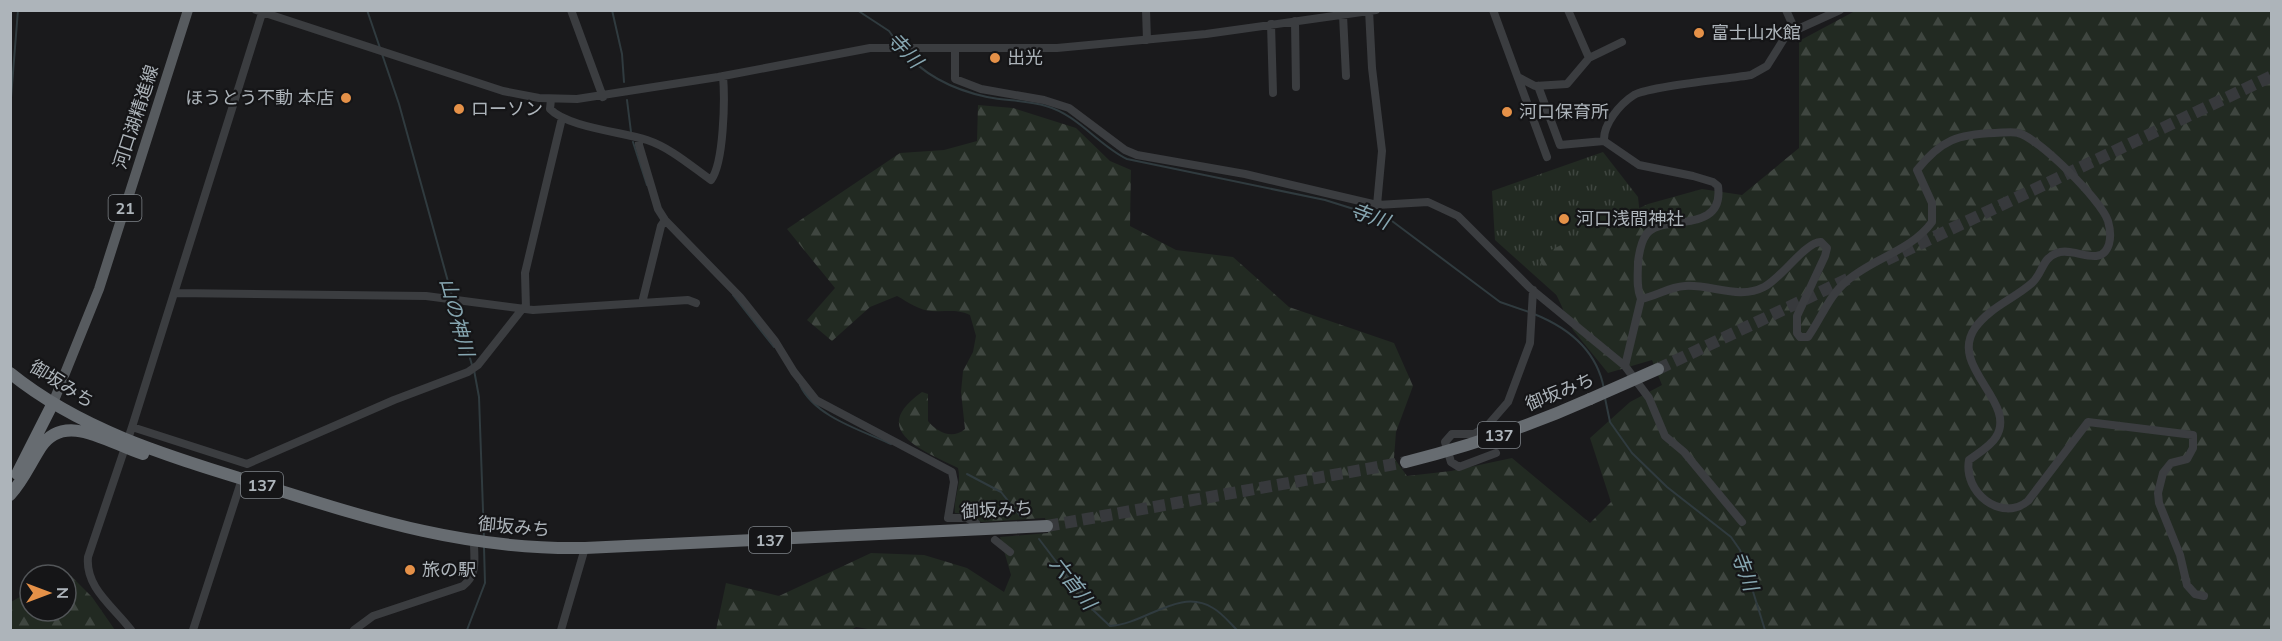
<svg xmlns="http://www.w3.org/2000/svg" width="2282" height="641" font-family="Mulish,'Noto Sans JP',sans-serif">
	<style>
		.grass { fill: url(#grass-tufts) }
		.forest { fill: url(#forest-firs) }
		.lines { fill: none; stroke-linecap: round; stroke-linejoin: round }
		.stream { stroke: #303b3f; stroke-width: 2 }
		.highway-tunnel { stroke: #37393c; stroke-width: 12; stroke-dasharray: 12 6; stroke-linecap: butt }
		.minor { stroke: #3b3d40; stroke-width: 8 }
		.major { stroke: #575b5f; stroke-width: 10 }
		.highway { stroke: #676c71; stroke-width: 12 }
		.highway-bridge { stroke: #676c71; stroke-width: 12 }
		.poi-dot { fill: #e59148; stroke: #151517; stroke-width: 2 }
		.labels { text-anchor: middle; stroke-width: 4.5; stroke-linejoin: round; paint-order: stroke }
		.shield { fill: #151517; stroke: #7f8489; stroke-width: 1.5 }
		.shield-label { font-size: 16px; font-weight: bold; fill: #adb4ba }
		.poi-label { font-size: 18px; fill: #adb4ba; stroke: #151517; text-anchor: start }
		.street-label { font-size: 18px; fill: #adb4ba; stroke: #151517 }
		.water-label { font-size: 20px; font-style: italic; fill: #87a7b2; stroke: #151517 }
	</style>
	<defs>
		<pattern id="grass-tufts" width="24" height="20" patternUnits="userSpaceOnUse" patternTransform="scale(1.5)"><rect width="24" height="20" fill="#222a22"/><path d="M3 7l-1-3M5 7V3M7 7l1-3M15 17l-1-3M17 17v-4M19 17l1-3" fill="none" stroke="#3f4640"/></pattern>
		<pattern id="forest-firs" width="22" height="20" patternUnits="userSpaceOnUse" patternTransform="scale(1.5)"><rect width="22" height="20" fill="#222a22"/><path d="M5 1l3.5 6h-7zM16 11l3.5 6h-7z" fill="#3f4640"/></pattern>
	</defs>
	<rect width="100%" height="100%" fill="#1a1a1c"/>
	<path class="grass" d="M1603 152 1638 197 1641 225 1591 326 1495 240 1492 191Z"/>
	<path class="forest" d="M1855 11H2271V630H874L856 627 851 630H716L726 583 779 596 871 553 924 555 967 568 1004 592 1011 575 1000 537 1048 533 1045 518 981 522 970 514 955 513C953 498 962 484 958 468 925 451 866 431 922 392L928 394V421C937 432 952 440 965 429L961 392 963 371 973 352 976 336 970 315C956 309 947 312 932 311 920 311 908 302 897 296L870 307 832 341 807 320 835 288 787 229 900 153 944 150 977 141 978 105 1013 108 1076 128 1110 161 1131 170 1130 226 1176 250 1233 257 1289 307 1394 343 1413 386 1396 432 1394 458 1407 476 1451 471 1512 458 1590 523 1611 502 1590 438 1630 402 1662 385 1652 360 1608 373 1573 330 1538 256 1648 204 1702 189 1742 195 1799 148V41Z
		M71 576 92 597 115 630H11V602L30 591V611H66V577Z"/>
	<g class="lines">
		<path class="stream" d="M367 10 380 48
			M612 10 622 54 624 82
			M857 10 889 31 900 46
			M903 50C924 76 955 90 987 97 1006 101 1028 100 1046 106 1078 115 1098 145 1127 159L1325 200 1392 221 1500 302 1529 312
			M382 54 399 104 452 296
			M627 100 631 132
			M10 110 18 10
			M633 142 647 185
			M733 295 774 347
			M453 301 472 365
			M1534 314C1569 328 1597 350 1604 389
			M474 370 479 397 484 538
			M800 385C815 417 861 430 891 444
			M1605 398 1610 422 1632 453 1667 487 1731 537 1740 550 1765 630
			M967 474 1001 492 1021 517
			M1039 539 1093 610 1110 626C1146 624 1179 587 1213 608 1222 613 1230 623 1237 630
			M467 630 485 583 484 547"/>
		<path class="highway-tunnel" d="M1886 260 2272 76
			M1658 369 1852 277
			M1047 526 1406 462"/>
		<path class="minor" d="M256 10 503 91 539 98 577 99 718 77 870 48H1057L1206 34 1376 10
			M571 10 603 97
			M1146 10 1147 40
			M1369 10 1372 68 1382 151 1377 205
			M1493 10 1547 157
			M1568 10 1589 58
			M1786 10 1795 30
			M1343 15 1346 76
			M1295 21 1296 87
			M1271 24 1273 93
			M955 48V79L981 89 1044 100 1069 108 1125 150 1137 155 1245 174 1377 205 1428 202 1458 216 1530 288 1625 366 1649 398 1665 436 1684 452 1742 522
			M1518 77 1535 86 1567 84 1589 58 1622 42
			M1538 86 1560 145 1604 141 1639 165 1693 176 1713 182 1718 186C1725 236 1659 213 1646 235 1641 242 1639 254 1638 262 1638 275 1636 287 1641 299
			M551 99 550 109C567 127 622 132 647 140 671 148 691 166 711 180 724 163 725 99 723 76
			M639 138V145L658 209 665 220 740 297 775 341 794 372 816 400 952 472 954 482 948 518H967L976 523
			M1604 141C1603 124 1620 104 1634 95 1650 86 1728 79 1751 75L1767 66 1787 34 1840 10
			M175 293 426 296 533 310 688 300 696 303
			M642 303 661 226 665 220
			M526 309 525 273 562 118
			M1625 366 1641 299C1657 296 1668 287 1685 286 1711 284 1739 300 1764 287 1781 279 1806 241 1821 242L1827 248 1825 256 1797 316V333L1800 337H1808C1822 317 1829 295 1848 280 1874 258 1912 250 1932 222V203L1917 170C1941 140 1958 134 1995 133 2002 133 2012 131 2018 133 2039 138 2101 200 2108 221 2110 228 2111 237 2109 244 2102 269 2073 246 2057 253 2042 258 2043 273 2032 283 2014 299 1990 307 1975 328 1948 367 2018 402 1996 437 1991 446 1977 454 1969 460 1963 492 2001 523 2028 501L2088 422 2193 435V448L2187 459 2171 463 2163 473 2158 493 2159 503 2180 555 2187 585 2195 594 2204 596
			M132 427 247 464 394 400 468 372 478 365 523 308
			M1496 453 1459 467 1451 462 1445 442 1452 434H1474L1488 425 1508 402 1530 343 1533 290
			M995 540 1010 552
			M131 630C114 607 85 588 88 557L132 427 263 10
			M193 630 242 479
			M354 630 373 616 463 586C478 574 474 560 474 542
			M561 630 585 548"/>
		<path class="major" d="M53 403 99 289 188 10"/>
		<path class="highway" d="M10 373C83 432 174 458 262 485 373 520 466 550 585 548L1047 526
			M1406 462C1469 446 1530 426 1590 399
			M17 474 53 403
			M10 495C23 481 30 464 41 447 65 410 112 445 143 454"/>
		<path class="highway-bridge" d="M1590 399 1658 369"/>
	</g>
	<g class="poi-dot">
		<circle cx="1699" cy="33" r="6"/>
		<circle cx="995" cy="58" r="6"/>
		<circle cx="346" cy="98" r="6"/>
		<circle cx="459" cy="109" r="6"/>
		<circle cx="1507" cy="112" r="6"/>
		<circle cx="1564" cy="219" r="6"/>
		<circle cx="410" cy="570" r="6"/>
	</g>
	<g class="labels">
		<g class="shield">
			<rect x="108.5" y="195" width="33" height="26" rx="4.5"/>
			<rect x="1478" y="422" width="42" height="26" rx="4.5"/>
			<rect x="241" y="472" width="42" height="26" rx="4.5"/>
			<rect x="749" y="527" width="42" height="26" rx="4.5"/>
		</g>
		<g class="shield-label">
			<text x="125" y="214">21</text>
			<text x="1499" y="441">137</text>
			<text x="262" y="491">137</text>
			<text x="770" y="546">137</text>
		</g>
		<g class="poi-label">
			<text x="1711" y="39">富士山水館</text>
			<text x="1007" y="64">出光</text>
			<text x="334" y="104" text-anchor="end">ほうとう不動 本店</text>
			<text x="471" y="115">ローソン</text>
			<text x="1519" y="118">河口保育所</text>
			<text x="1576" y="225">河口浅間神社</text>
			<text x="422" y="576">旅の駅</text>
		</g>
		<g class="street-label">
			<text transform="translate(136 117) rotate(-72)" y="6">河口湖精進線</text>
			<text transform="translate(62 384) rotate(32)" y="6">御坂みち</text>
			<text transform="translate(1560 392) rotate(-22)" y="6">御坂みち</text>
			<text transform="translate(997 510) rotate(-3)" y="6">御坂みち</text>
			<text transform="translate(514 527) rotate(5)" y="6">御坂みち</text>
		</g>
		<g class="water-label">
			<text transform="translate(905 50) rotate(47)" y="7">寺川</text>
			<text transform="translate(1370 216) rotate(20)" y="7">寺川</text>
			<text transform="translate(457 317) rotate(75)" y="7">山の神川</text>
			<text transform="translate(1745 571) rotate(70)" y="7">寺川</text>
			<text transform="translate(1073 583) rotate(52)" y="7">六首川</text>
		</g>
	</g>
	<rect width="2282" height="641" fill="none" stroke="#adb4ba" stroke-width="24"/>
	<g transform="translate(48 593) rotate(90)"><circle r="28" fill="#151517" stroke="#525558" stroke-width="1.5"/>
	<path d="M0-4.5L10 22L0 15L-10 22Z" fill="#e59148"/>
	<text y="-9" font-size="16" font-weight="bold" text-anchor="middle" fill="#adb4ba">N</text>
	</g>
</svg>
